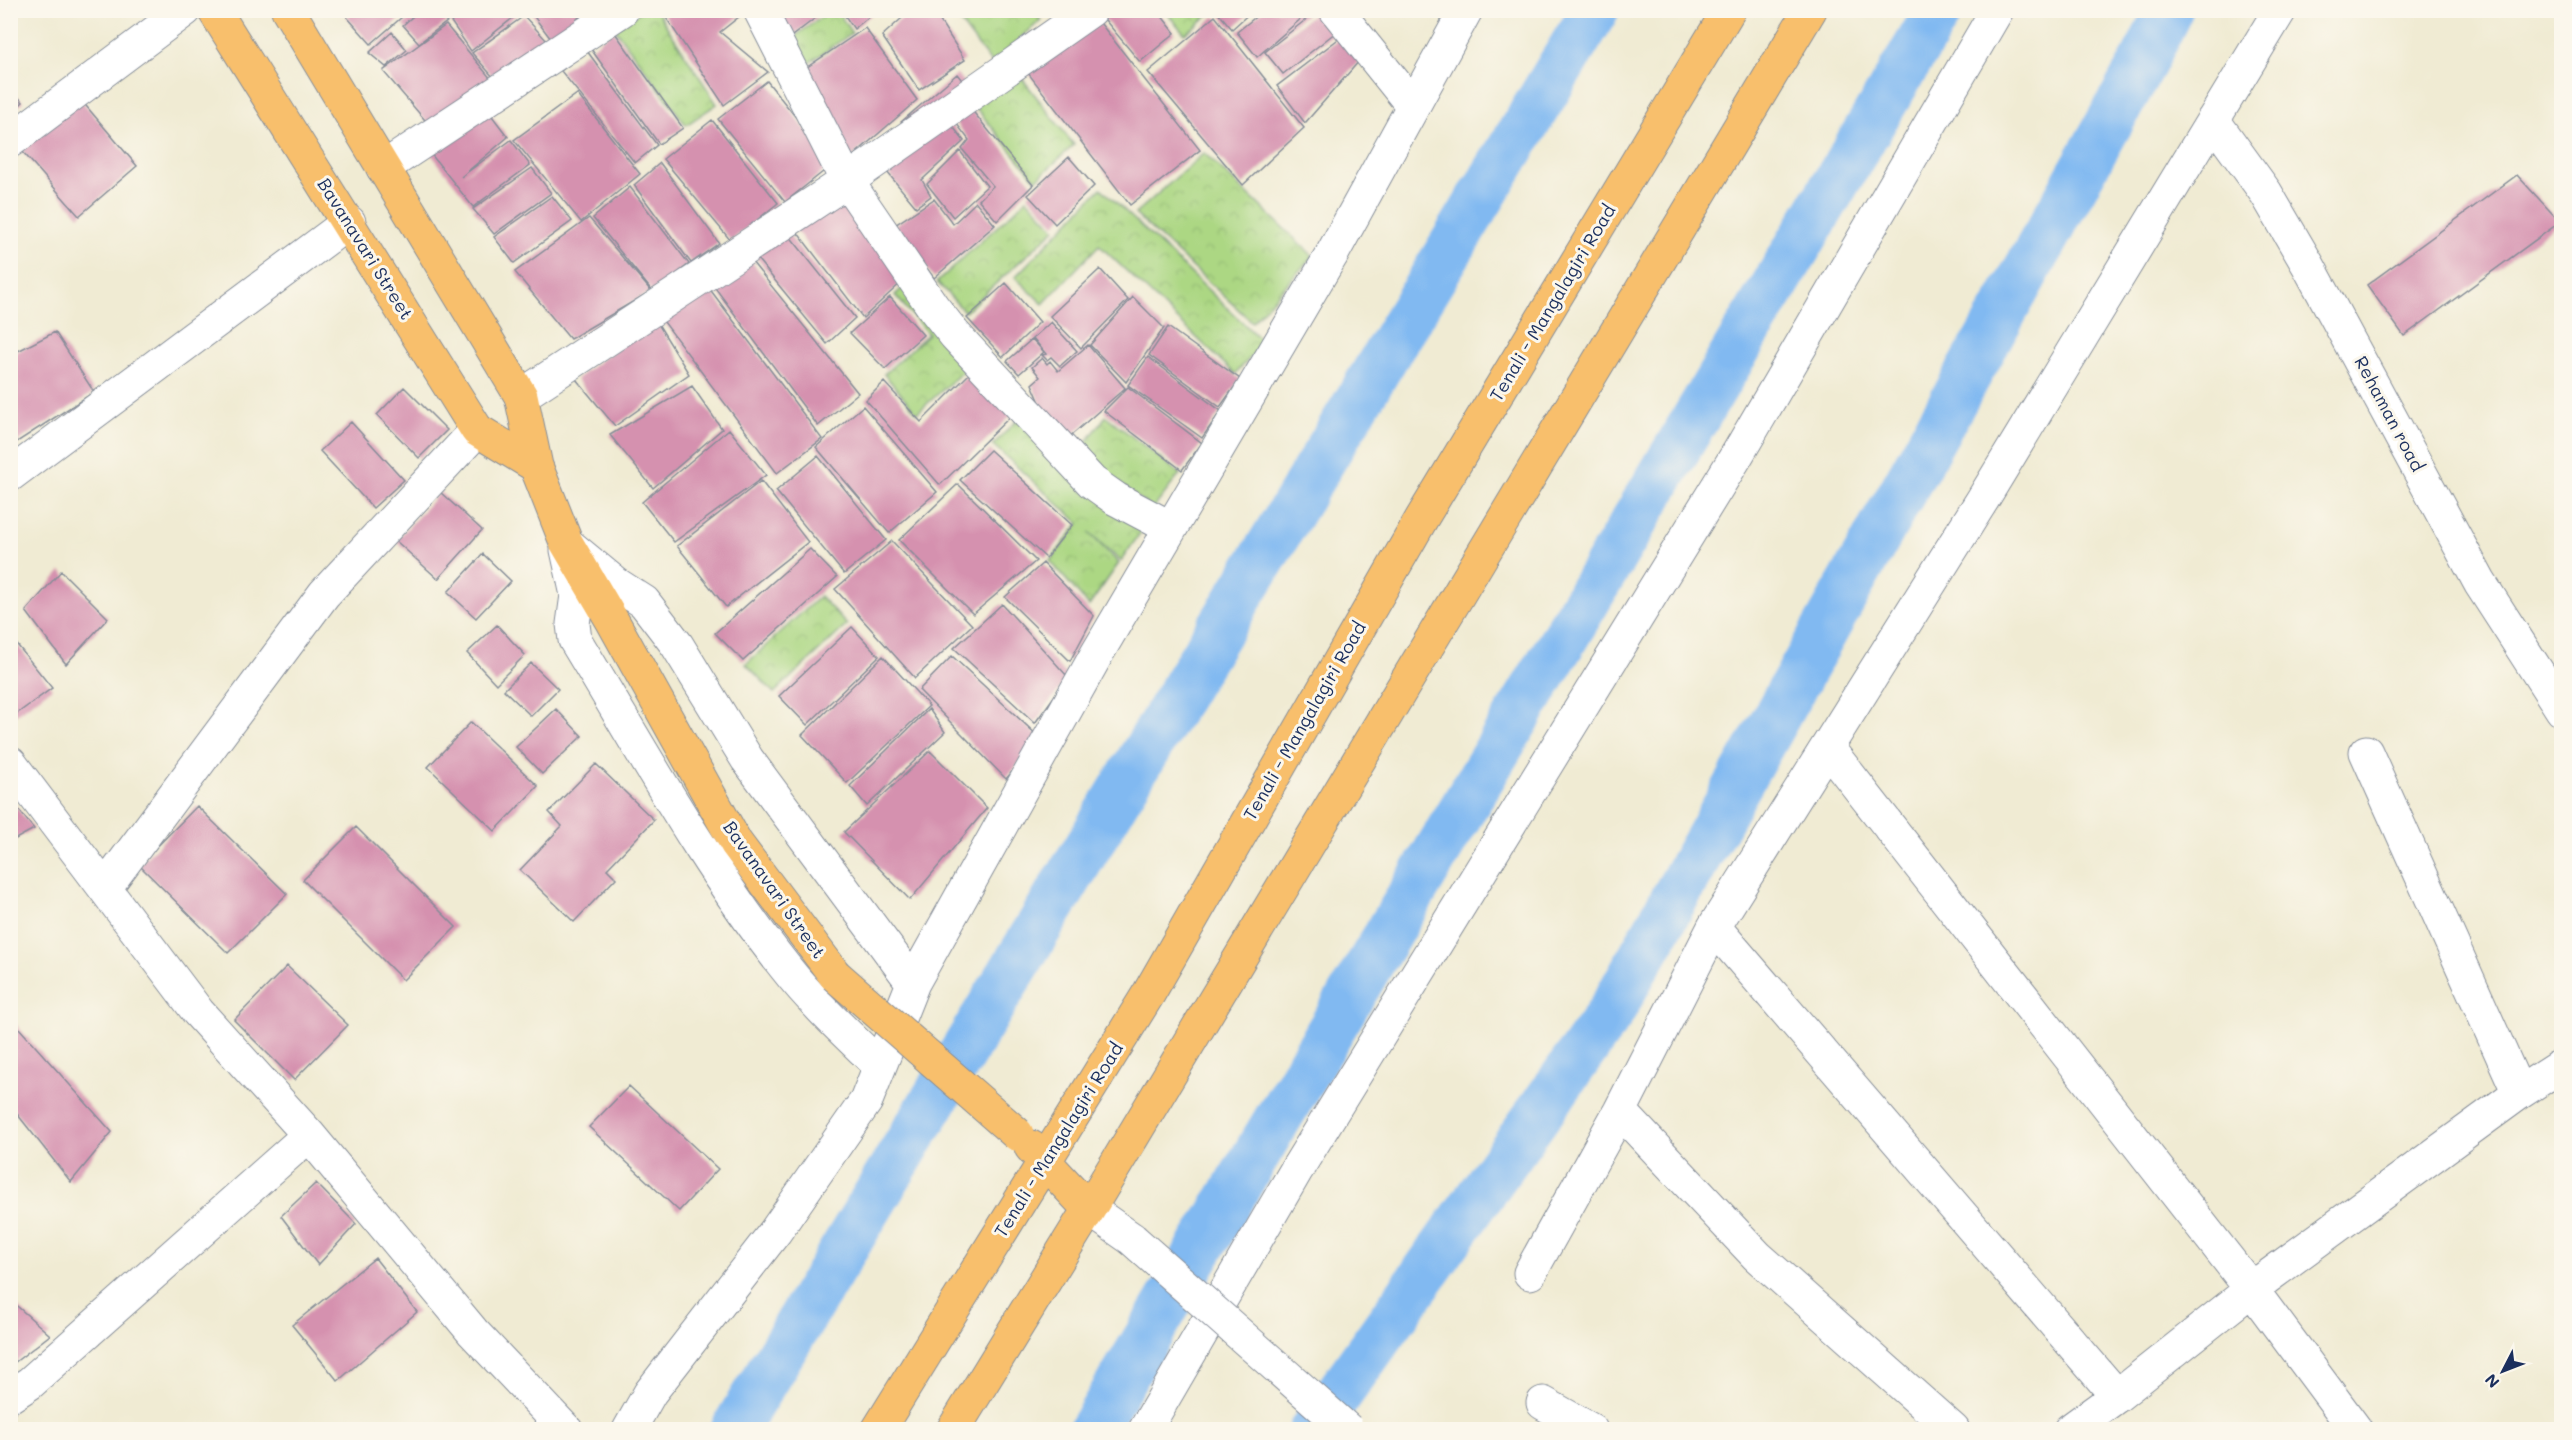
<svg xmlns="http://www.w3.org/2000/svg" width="2572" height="1440" font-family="Mali,sans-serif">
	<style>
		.park { fill: url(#park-crowns); stroke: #648370; stroke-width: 1.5 }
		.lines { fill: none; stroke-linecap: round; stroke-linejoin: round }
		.canal { stroke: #81b9f1; stroke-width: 48 }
		.building { fill: #d591af }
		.minor-casing { stroke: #868d98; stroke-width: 35 }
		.major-casing { stroke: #868d98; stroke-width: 35 }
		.minor { stroke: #fff; stroke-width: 33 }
		.major { stroke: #f8bf6c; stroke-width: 33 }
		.minor-bridge-casing { stroke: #868d98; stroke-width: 35; stroke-linecap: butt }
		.major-bridge-casing { stroke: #868d98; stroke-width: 35; stroke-linecap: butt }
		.minor-bridge { stroke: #fff; stroke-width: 33 }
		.major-bridge { stroke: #f8bf6c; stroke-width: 33 }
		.labels { text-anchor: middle; stroke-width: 6; stroke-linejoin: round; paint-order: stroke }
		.street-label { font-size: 18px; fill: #1b2f5e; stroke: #fbf7ec }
	</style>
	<defs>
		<pattern id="park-crowns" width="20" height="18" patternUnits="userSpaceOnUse" patternTransform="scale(1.5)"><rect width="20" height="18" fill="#acd783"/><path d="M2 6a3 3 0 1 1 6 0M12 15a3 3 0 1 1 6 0" fill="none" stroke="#93b974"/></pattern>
	</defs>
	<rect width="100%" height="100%" fill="#fbf7ec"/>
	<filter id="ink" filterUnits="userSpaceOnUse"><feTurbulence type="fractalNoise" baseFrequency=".0167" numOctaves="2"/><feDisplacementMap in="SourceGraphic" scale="12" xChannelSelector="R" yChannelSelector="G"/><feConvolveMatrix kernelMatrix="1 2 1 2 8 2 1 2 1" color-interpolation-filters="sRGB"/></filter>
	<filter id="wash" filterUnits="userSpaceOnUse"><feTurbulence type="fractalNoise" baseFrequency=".008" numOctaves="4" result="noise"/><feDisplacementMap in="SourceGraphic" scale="24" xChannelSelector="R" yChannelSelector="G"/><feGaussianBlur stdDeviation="1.35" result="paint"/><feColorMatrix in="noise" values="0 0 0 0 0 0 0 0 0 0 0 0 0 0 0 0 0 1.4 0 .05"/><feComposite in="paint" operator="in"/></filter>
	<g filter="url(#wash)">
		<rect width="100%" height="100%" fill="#f0ebd3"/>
		<path class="park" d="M641 11H657L717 104 686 125 615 29Z
			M830 11H837L852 33 800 69 787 42Z
			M952 11H1033L1041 20 992 64Z
			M1165 11H1207L1210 14 1185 34Z
			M1017 72 1074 145 1036 180 970 101Z
			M1204 153 1313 256 1252 322 1135 214Z
			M1101 188 1264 343 1235 374 1099 245 1043 304 1015 277Z
			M1027 199 1055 229 965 312 937 282Z
			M910 281 970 365 917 413 884 374 928 334 895 295Z
			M1022 415 1148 522 1121 561 1089 533 1119 563 1089 606 1050 561 1079 523 993 445Z
			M1106 416 1180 474 1153 509 1079 452Z
			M820 596 847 625 774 693 746 664Z"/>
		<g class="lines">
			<path class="canal" d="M734 1430 1595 10
				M1092 1430 1939 10
				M1313 1430 1610 1013 2144 61 2169 10"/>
		</g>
		<g id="blocks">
			<path class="building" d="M355 10H410L371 44 347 17Z
				M420 10H440L448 21 419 43 403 25Z
				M443 10H523L471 51Z
				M529 10H577L581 15 554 43Z
				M661 10H736L740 16 720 32 768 72 724 105Z
				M771 10H826L788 39Z
				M841 10H877L854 29Z
				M911 10H933L965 60 919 90 882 36Z
				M1046 10H1059L1052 18Z
				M1104 10H1157L1175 33 1140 62 1100 14Z
				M1216 10H1253L1232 29Z
				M1264 10H1311L1257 57 1237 32Z
				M1318 10 1336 32 1283 74 1265 52Z
				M524 16 548 42 494 78 472 53Z
				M1215 16 1304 128 1243 185 1148 72Z
				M1097 19 1200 150 1130 205 1028 73Z
				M446 25 492 80 430 126 383 71Z
				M865 28 917 100 846 162 803 70Z
				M613 30 683 128 659 144 591 49Z
				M392 32 407 50 386 67 369 53Z
				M1341 37 1360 60 1305 123 1277 86Z
				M587 51 657 145 635 163 561 71Z
				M957 74 969 89 910 132 901 122Z
				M767 81 833 164 785 202 718 119Z
				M10 89 23 102 10 114Z
				M577 94 640 174 581 222 514 140Z
				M81 100 137 166 79 216 22 151Z
				M966 103 1033 185 997 221 979 200 993 186 962 149 969 140 950 115Z
				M489 112 508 137 461 177 511 140 530 165 473 207 430 153Z
				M947 119 964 141 922 180 931 196 916 207 882 166Z
				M712 120 778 203 731 241 663 159Z
				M960 151 987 186 953 217 927 184Z
				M1069 157 1094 186 1055 224 1028 195Z
				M660 163 719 243 691 263 634 185Z
				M532 168 551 193 494 234 473 209Z
				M2517 175 2560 222 2404 336 2367 285Z
				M630 187 689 264 653 292 593 218Z
				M839 192 904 280 863 318 794 228Z
				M552 196 572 221 514 263 494 237Z
				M934 199 953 224 976 202 995 225 934 278 895 225Z
				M589 218 651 291 570 339 515 272Z
				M785 230 855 318 827 344 754 255Z
				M748 257 858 393 818 426 713 285Z
				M1100 269 1128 300 1081 348 1050 316Z
				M703 280 822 439 777 473 658 314Z
				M1006 283 1040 322 1003 357 967 318Z
				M890 297 923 335 885 369 850 333Z
				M1133 297 1164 328 1126 382 1090 345Z
				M655 319 689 374 615 426 576 379Z
				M1051 322 1077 351 1060 366 1051 357 1047 360 1042 355 1046 354 1033 338Z
				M1168 327 1240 379 1220 407 1149 355Z
				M55 332 94 392 17 442 10 432V355Z
				M1032 339 1044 352 1019 374 1007 361Z
				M1088 345 1125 388 1067 439 1045 414 1032 384 1040 377 1032 367 1042 358 1047 364 1050 361 1058 371Z
				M1148 357 1221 411 1202 438 1128 385Z
				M975 368 1015 412 940 485 866 400 884 382 921 422Z
				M692 386 722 429 653 488 610 435Z
				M404 387 447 430 419 458 377 415Z
				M1128 387 1202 443 1182 470 1104 411Z
				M863 406 937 492 889 533 816 447Z
				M351 422 404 480 373 508 320 451Z
				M729 429 766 475 674 542 642 502Z
				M990 450 1072 525 1046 558 960 480Z
				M818 456 886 540 844 574 776 491Z
				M761 481 808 542 726 607 677 546Z
				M958 484 1036 561 973 614 899 540Z
				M440 492 482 530 438 579 396 541Z
				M892 541 972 625 915 678 835 589Z
				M810 549 837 577 743 661 715 633Z
				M483 554 511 581 476 618 448 592Z
				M1043 563 1094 616 1070 661 1005 597Z
				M61 571 108 618 66 664 26 611Z
				M1002 604 1068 677 1035 723 954 648Z
				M497 625 525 655 496 684 467 653Z
				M852 627 879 656 807 725 779 696Z
				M10 636 52 688 15 715 10 709Z
				M883 656 929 706 847 783 802 735Z
				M952 656 1040 738 1006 779 919 690Z
				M531 663 558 689 531 716 504 690Z
				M556 709 582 736 542 774 516 747Z
				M929 709 945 732 867 806 850 786Z
				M471 722 538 786 495 831 428 767Z
				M930 751 987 808 910 900 844 832Z
				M596 764 654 820 607 869 616 878 574 922 520 870 562 826 549 812Z
				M10 799 34 829 10 842Z
				M197 806 287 894 228 953 139 865Z
				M356 827 456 927 403 980 303 880Z
				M287 966 348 1025 294 1080 234 1020Z
				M10 1018 112 1132 71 1182 10 1105Z
				M629 1086 718 1169 679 1211 589 1127Z
				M316 1183 356 1224 318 1265 281 1216Z
				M375 1258 417 1312 338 1381 292 1325Z
				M10 1300 50 1335 10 1366Z"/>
		</g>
	</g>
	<g filter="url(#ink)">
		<use href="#blocks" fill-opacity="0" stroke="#868d98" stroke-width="1.5"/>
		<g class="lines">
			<defs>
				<path id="minor" d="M760 10 847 181 933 307 955 335 1092 482 1116 499 1171 528
					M1336 10 1413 106
					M2213 120 2266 193 2308 265 2480 583 2562 710
					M10 141 185 10
					M383 168 622 10
					M521 396 847 181 1091 10
					M10 475 349 222
					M570 546 616 584 644 602 677 645 747 759 913 983
					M567 550 577 595 573 624 575 640C642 750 705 866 785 967 813 1003 847 1034 880 1066
					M1827 747 2252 1290 2356 1430
					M2366 752 2519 1093
					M10 763 198 1012 309 1135 473 1332 566 1430
					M105 888 324 594 477 430
					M1714 927 2117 1396
					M1620 1111 1757 1256 1953 1430
					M1089 1209 1132 1239
					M1530 1273 1620 1111 1714 927 1983 499 2280 10
					M10 1396 30 1383 309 1135
					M1543 1403 1591 1430
					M629 1430 650 1393 775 1232 866 1101 913 983 1098 652 1331 256 1466 10
					M1145 1430 1297 1169 1737 455 1997 10
					M2070 1430 2117 1396 2266 1278 2519 1093 2562 1065"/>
				<path id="major" d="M214 10 477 430 536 466
					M288 10 521 396 536 466 566 542 613 622 736 843 835 975
					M1031 1147 1089 1209
					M878 1430 1149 993 1422 518 1729 10
					M953 1430 1089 1209 1810 10"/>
			</defs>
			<use href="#minor" class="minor-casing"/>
			<use href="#major" class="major-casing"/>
			<use href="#minor" class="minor"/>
			<use href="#major" class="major"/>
			<defs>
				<path id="minor-bridge" d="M1132 1239 1348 1430"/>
				<path id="major-bridge" d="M835 975 1017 1134"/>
			</defs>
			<use href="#minor-bridge" class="minor-bridge-casing"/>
			<use href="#major-bridge" class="major-bridge-casing"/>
			<use href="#minor-bridge" class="minor-bridge"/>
			<use href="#major-bridge" class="major-bridge"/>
		</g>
	</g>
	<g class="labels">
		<g class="street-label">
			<text transform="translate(365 249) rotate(58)" y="6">Bavanavari Street</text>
			<text transform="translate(1553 303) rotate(-59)" y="6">Tenali - Mangalagiri Road</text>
			<text transform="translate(2389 414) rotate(62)" y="6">Rehaman road</text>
			<text transform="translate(1305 721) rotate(-60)" y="6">Tenali - Mangalagiri Road</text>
			<text transform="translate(774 890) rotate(55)" y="6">Bavanavari Street</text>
			<text transform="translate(1059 1140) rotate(-58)" y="6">Tenali - Mangalagiri Road</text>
		</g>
	</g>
	<rect width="2572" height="1440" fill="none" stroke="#fbf7ec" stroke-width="36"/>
	<g transform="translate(2503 1371) rotate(228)" stroke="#fbf7ec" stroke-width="4.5" paint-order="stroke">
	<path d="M0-4.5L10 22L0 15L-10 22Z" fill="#1b2f5e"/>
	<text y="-9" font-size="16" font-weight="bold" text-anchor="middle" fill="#1b2f5e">N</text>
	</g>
</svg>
